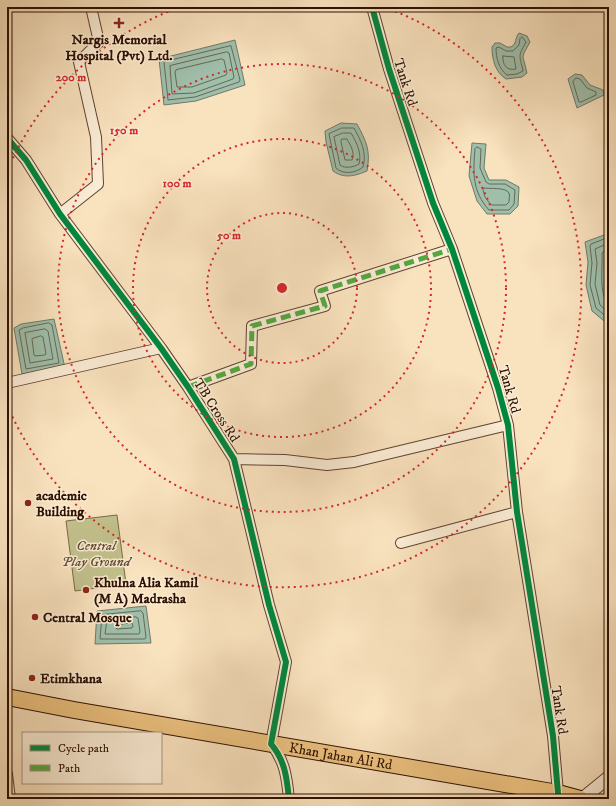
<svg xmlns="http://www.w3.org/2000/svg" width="616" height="806" font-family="'IM FELL DW Pica',serif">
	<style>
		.green { fill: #c3c28e; stroke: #786947 }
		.water { fill: #9fbfab; stroke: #717967 }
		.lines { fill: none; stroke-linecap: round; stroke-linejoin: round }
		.shore { stroke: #666856; stroke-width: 1 }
		.minor-casing { stroke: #604430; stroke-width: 12 }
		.tertiary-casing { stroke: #604430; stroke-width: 14 }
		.trunk-casing { stroke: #2d1000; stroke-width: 18 }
		.minor { stroke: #fbecd5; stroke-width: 10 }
		.tertiary { stroke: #fbecd5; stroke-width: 12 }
		.trunk { stroke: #ecc17f; stroke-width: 16 }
		.quiet { stroke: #54a840; stroke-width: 5; stroke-dasharray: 10 5; stroke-linecap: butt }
		.cycleway-casing { stroke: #fbecd5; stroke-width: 8 }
		.cycleway { stroke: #00873e; stroke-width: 6 }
		.ring { fill: none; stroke: #d62828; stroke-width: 2; stroke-dasharray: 2 4 }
		.poi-dot { fill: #8f2418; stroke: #fbecd5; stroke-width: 1.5 }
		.labels { text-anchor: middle; stroke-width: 3; stroke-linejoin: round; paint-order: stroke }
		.poi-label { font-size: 14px; font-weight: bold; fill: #2d1000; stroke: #fbecd5; text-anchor: start }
		.street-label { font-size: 14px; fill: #2d1000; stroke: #fbecd5 }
		.park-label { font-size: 14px; font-style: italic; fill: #624e32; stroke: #fbecd5 }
		.centre { fill: #d62828; stroke: #fbecd5; stroke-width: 2 }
		.ring-label { font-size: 12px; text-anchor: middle; font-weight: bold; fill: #d62828; stroke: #fbecd5; stroke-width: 3; stroke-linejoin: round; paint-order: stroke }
	</style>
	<rect width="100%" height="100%" fill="#f9e2be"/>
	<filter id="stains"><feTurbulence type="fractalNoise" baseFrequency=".005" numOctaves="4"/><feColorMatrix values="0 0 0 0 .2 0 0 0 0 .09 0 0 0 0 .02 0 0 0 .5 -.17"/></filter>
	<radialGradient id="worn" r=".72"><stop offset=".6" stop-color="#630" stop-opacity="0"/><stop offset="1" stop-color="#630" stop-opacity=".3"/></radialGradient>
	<path class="green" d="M117 515 126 584 75 591 66 521Z"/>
	<path class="water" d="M519 33 527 36 530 42 524 53 523 57 527 73 522 77 506 79C495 72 492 59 492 47L495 43H500L507 47H511C517 44 515 37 519 33Z
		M235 40 245 85 196 101 164 105 159 59Z
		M575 74 582 75 590 85 603 90 604 95 577 108 568 79Z
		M341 123 357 124C366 141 371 150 367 171 355 176 344 179 333 171L326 142 325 131Z
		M472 143 486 144 484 168 489 180H506L519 187 518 206 510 214H487L477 201 469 176Z
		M604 235 609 236V325L592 311 586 285 588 262 585 242Z
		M54 319 65 368 22 374 14 328 21 324Z
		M146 606 151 643 95 644 97 611Z"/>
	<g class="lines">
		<path class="shore" d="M522 37 526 42C517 58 520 55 523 71L517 74 507 75C499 69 496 58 496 48L499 47 506 51H513L519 45 520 39Z
			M231 46 240 80 239 82 195 97 168 100 164 62Z
			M227 52 229 53 234 77 233 79 194 93 172 94 170 66Z
			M503 56 514 57 516 69C507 71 502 65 503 56Z
			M222 59 224 60 227 73 226 75 192 87H177L175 72 176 70Z
			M576 78 580 79 587 88 596 92V95L581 102H579L573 82Z
			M342 128H354C361 141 367 152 363 167 356 173 343 175 336 168L329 134Z
			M343 133H351C357 143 362 154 359 164 354 167 345 169 340 165L334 137Z
			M342 139H347C351 146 355 153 352 160H345L341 142Z
			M477 147 481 149 480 168 486 182 489 184H505L515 190 514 204 509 210H489C472 191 473 173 475 149Z
			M484 188C490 189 506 187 509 193 510 195 509 200 509 202L506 205H491L485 197 483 190Z
			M609 240 604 239 591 244 590 246 592 263 590 285 596 308 609 319
			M609 245H604L595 249 597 263 595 284 600 305 609 313
			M609 251H604L602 253C603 266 598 295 609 305
			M49 323 52 325 59 363 26 369 19 330 23 328Z
			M45 329 48 331 53 359 30 363 25 333Z
			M41 336 43 337 46 354 45 355 35 356 34 355 32 339Z
			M141 611 143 613 146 637 145 639H100L102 615Z
			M136 617 138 618 140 632 139 634H105L107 619Z
			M132 623 133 626 132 628 117 629 115 627 117 625Z"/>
		<defs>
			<path id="minor" d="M372 7 389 69 433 203 452 249 498 388 508 425 517 512 553 736 558 793
				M7 138 26 160 60 214 161 348 188 387 234 459 269 605 286 662 271 744C285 760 287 779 289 799
				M60 214 98 184 96 137 79 62 99 42 91 7
				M7 383 161 348
				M188 387 251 364 252 326 325 306 320 291 452 249
				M234 459 285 460 327 465 354 462 508 425
				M401 543 517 512
				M7 774 10 799"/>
			<path id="tertiary" d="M582 799 609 777"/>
			<g id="trunk">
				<path id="s1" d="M7 697 74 710 558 793 580 799"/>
			</g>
		</defs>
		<use href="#minor" class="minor-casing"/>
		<use href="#tertiary" class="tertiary-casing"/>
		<use href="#trunk" class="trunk-casing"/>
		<use href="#minor" class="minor"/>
		<use href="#tertiary" class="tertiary"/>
		<use href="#trunk" class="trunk"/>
		<path class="quiet" d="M188 387 251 364 252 326 325 306 320 291 452 249"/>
		<defs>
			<path id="cycleway" d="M372 7 389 69 433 203 452 249 498 388 508 425 517 512 553 736 558 793
				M7 138 26 160 60 214 161 348 188 387 234 459 269 605 286 662 271 744C285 760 287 779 289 799"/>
		</defs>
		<use href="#cycleway" class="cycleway-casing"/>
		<use href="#cycleway" class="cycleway"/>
	</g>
	<g class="ring">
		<circle cx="282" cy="288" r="75"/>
		<circle cx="282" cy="288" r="149"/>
		<circle cx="282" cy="288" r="224"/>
		<path d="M8 169A299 299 0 0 1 180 7M384 7A299 299 0 1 1 8 407"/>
	</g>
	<g class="poi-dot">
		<path d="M117 17h4v4h4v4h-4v4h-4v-4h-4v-4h4z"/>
		<circle cx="28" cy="503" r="4"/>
		<circle cx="86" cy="590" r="4"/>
		<circle cx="35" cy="617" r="4"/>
		<circle cx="32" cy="678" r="4"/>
	</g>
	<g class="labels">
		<g class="poi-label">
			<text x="119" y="44" text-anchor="middle">Nargis Memorial<tspan x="119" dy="16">Hospital (Pvt) Ltd.</tspan></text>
			<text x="36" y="500">academic<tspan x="36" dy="16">Building</tspan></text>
			<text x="94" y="587">Khulna Alia Kamil<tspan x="94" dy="16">(M A) Madrasha</tspan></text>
			<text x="43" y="622">Central Mosque</text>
			<text x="40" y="683">Etimkhana</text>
		</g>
		<g class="street-label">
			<text transform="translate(406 82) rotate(72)" y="5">Tank Rd</text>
			<text transform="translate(510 389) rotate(74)" y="5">Tank Rd</text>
			<text transform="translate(217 410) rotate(57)" y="5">TB Cross Rd</text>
			<text transform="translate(560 710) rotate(81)" y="5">Tank Rd</text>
			<text dy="5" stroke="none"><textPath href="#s1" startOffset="339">Khan Jahan Ali Rd</textPath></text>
		</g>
		<g class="park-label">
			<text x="96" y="550">Central<tspan x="96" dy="16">Play Ground</tspan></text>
		</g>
	</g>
	<circle cx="282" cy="288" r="6" class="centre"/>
	<g class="ring-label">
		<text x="71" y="81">200 m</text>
		<text x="124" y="134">150 m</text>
		<text x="177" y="187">100 m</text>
		<text x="229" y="239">50 m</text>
	</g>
	<rect width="616" height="806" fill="none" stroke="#f9e2be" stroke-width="24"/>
	<rect x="8" y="8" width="600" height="790" fill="none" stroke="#2d1000" stroke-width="2"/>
	<rect x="12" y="12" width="592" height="782" fill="none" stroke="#2d1000"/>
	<rect x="22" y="732" width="140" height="52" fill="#fbecd5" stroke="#a99480"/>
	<rect x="30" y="745" width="20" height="6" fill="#00873e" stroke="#a99480"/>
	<text x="58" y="752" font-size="12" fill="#2d1000">Cycle path</text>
	<rect x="30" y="765" width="20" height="6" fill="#54a840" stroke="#a99480"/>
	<text x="58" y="772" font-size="12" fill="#2d1000">Path</text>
	<rect width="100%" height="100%" filter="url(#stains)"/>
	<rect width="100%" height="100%" fill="url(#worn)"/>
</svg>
